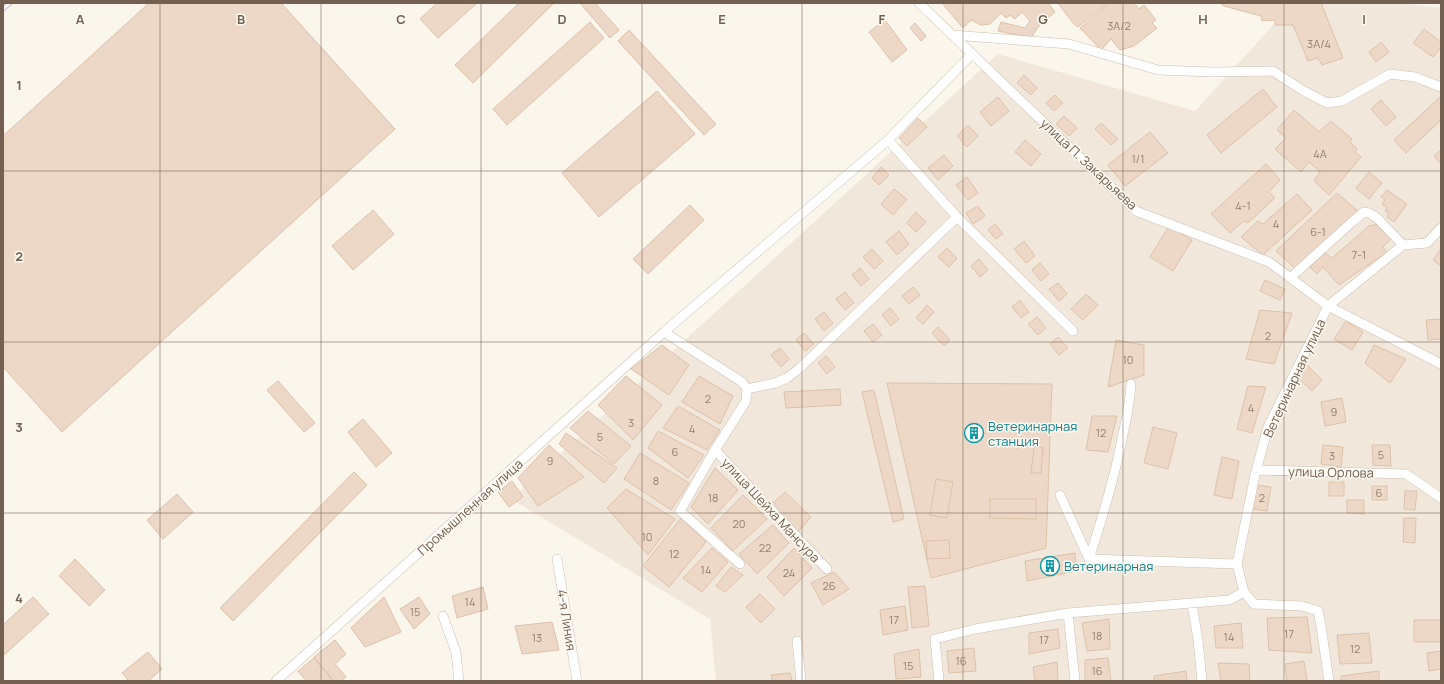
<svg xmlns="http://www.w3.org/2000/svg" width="1444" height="684" font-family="Manrope,sans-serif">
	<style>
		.residential { fill: #f1e8db }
		.building { fill: #edd8c7; stroke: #ddc1a9 }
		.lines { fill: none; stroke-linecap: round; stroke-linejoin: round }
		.minor-casing { stroke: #ccbfb3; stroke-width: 10 }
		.minor { stroke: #fff; stroke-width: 9 }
		.rail-casing { stroke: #baaac4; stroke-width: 4.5 }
		.rail { stroke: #fdfaf2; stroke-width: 3; stroke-dasharray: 9; stroke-linecap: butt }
		.grid { fill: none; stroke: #736051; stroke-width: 1; stroke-opacity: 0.55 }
		.labels { text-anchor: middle; stroke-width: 3; stroke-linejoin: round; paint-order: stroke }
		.number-label { font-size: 11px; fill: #927e6e }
		.street-label { font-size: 13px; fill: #736051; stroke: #fdfaf2 }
		.culture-label { font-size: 13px; fill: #0d838f; stroke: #fdfaf2; text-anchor: start }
		.grid-label { font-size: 13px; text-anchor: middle; font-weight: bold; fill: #736051; stroke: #fdfaf2; stroke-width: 3; stroke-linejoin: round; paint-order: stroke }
	</style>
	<rect width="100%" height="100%" fill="#fbf6ec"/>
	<path class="residential" d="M1293 3H1400L1441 8V681H716L710 619 511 499 998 54 1195 111Z"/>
	<path class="building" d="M149 3H281L395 129 62 432 3 367V136Z
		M437 3H477L438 38 420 19Z
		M519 3H554L473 83 455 65Z
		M580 3H595L619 30 610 38Z
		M942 3H1048L1055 12 1038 27 1031 38 998 31 1001 22 1025 28 1030 21 1022 12 1015 19 1010 15 1006 18 1001 13 990 24 981 25 971 20 963 28Z
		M1058 3H1107L1078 27 1073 23Z
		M1109 3H1134L1139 9 1144 5 1156 20 1152 23 1157 28 1134 46 1120 50 1111 39 1101 50 1080 28Z
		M1220 3H1321L1343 58 1322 65 1318 58 1308 61 1293 25H1275V20L1262 21 1261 16 1224 6Z
		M885 20 907 50 892 62 869 32Z
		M590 22 604 38 507 125 493 109Z
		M915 23 926 36 921 41 910 28Z
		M1424 29 1441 42V47L1433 57 1413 43Z
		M629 30 716 124 704 135 618 41Z
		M1381 42 1389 52 1376 62 1369 52Z
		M1024 75 1037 88 1031 95 1017 83Z
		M1263 89 1277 107 1221 153 1207 135Z
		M657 91 695 134 599 217 562 173Z
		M1055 95 1063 103 1054 111 1046 103Z
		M1441 96V120L1406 153 1394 140Z
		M998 97 1009 111 991 126 980 112Z
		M1381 100 1396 117 1386 126 1371 109Z
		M1294 110 1319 132 1331 121 1352 139 1350 142 1357 149 1355 152 1361 157 1329 195 1314 181 1320 172 1309 162 1301 172 1275 149 1286 138 1277 130Z
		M1064 116 1077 128 1069 136 1056 124Z
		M918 118 927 127 907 146 899 138Z
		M1101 123 1118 139 1111 145 1095 129Z
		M968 125 978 136 967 147 957 136Z
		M1150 132 1168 153 1125 186 1108 165Z
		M1025 140 1041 154 1031 166 1015 152Z
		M1441 150V164L1434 156Z
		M944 155 953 166 938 180 928 168Z
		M1266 164 1280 180 1269 192 1275 198 1248 223 1244 221 1230 233 1211 214Z
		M881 167 889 175 879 185 872 178Z
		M1369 172 1382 183 1369 199 1356 188Z
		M967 177 978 193 968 200 956 185Z
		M894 189 907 199 893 215 881 204Z
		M1387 190 1407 204 1394 222 1387 217 1389 213 1385 211 1387 208 1382 204 1385 200 1381 197Z
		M1337 193 1359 212 1297 270 1276 251Z
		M1297 194 1312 210 1263 255 1241 237 1258 221 1263 224Z
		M690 205 704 220 648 274 633 259Z
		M978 206 985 216 973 224 966 213Z
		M373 210 394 234 353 270 332 246Z
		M916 212 926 222 916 232 907 223Z
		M995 224 1003 234 996 239 988 230Z
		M1380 224 1392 238 1383 247 1387 252 1339 285 1323 267 1317 274 1310 267 1325 253 1332 258 1369 226Z
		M1169 226 1192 240 1173 271 1150 257Z
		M899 231 909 244 897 255 886 242Z
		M1024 241 1035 256 1026 263 1014 249Z
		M947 248 957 258 949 267 938 257Z
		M872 249 883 261 874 269 863 257Z
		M1441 249V266L1433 260Z
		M979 259 988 270 980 277 971 266Z
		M1040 263 1049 274 1041 281 1032 270Z
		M860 268 869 279 861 286 852 275Z
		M1265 280 1285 289 1280 300 1260 291Z
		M1058 283 1067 294 1059 301 1049 289Z
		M913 287 920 295 909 304 902 296Z
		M845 292 854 303 845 310 836 299Z
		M1086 294 1098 305 1083 320 1071 309Z
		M1020 300 1029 312 1021 318 1012 307Z
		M927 305 934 312 923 324 916 318Z
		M890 308 899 319 891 326 882 315Z
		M1260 310 1292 313 1274 364 1246 359Z
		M824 312 833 323 824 331 815 319Z
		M1037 317 1046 328 1038 335 1028 324Z
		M1441 319V339L1428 340 1426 320Z
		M1346 321 1363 332 1352 350 1334 339Z
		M873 324 882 335 873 342 864 331Z
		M938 327 950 340 944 346 932 333Z
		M804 333 814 344 805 351 796 340Z
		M1058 337 1068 348 1059 355 1050 344Z
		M1116 340 1144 345V375L1108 387Z
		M662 345 689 365 669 395 631 369Z
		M1374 345 1406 359 1390 383 1365 363Z
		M780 348 789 359 781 367 771 355Z
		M826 356 835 367 827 374 818 363Z
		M1306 364 1322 380 1312 391 1295 375Z
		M626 376 662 405 633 440 598 405Z
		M699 376 733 396 720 424 682 402Z
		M278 381 315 423 304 432 267 390Z
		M887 383 1052 384 1046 548 931 578Z
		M1248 386 1266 387 1252 433 1237 429Z
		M840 389 841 405 786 408 784 392Z
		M874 390 904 519 893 522 862 392Z
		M1342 398 1346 422 1325 426 1321 402Z
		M678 406 720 430 707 450 663 428Z
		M588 411 631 446 614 464 570 428Z
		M1092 416H1117L1108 452 1086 450Z
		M363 419 392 453 376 467 348 432Z
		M1153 427 1177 433 1168 469 1144 463Z
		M658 431 704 455 688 478 648 448Z
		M566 433 617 468 604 483 559 444Z
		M549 445 584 477 538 506 518 478Z
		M1323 445 1343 447 1341 467 1321 464Z
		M1372 445H1390L1391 466 1373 465Z
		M1034 447 1043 448 1041 473H1031Z
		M640 453 689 483 671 510 624 479Z
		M1222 457 1239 461 1232 499 1214 495Z
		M715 468 738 490 708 524 691 507Z
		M354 472 367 485 233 621 220 608Z
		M936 479 953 482 947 518 930 515Z
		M512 481 523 497 509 507 498 492Z
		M1329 482H1344V496H1329Z
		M1256 485 1271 487 1267 511 1253 509Z
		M1372 486H1387V500H1372Z
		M626 489 675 519 648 555 607 508Z
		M1405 491H1417L1415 510 1404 509Z
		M785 492 811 517 798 532 771 505Z
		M177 494 193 512 163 539 147 520Z
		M743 495 767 519 733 551 711 528Z
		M990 499H1036V519L990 518Z
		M1347 500H1364V514L1347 513Z
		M681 518 706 542 669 587 643 566Z
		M1404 518H1416L1415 543 1403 542Z
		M773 525 789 543 757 574 739 554Z
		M949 540 950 558 927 559 926 541Z
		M712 548 728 562 702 592 683 578Z
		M794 548 812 568 784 596 767 577Z
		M1075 553 1076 571 1027 581 1025 561Z
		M75 559 105 590 89 606 59 576Z
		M731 567 743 575 725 592 716 586Z
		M834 572 849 589 823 605 811 583Z
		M925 586 929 626 912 628 908 587Z
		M483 587 488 609 457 618 452 596Z
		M760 594 775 609 761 623 746 607Z
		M33 597 49 614 3 656V625Z
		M384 597 401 632 365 647 351 628Z
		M419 597 430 614 414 629 400 609Z
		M905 606 908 630 883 635 880 610Z
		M1307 617 1312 653 1269 650 1267 618Z
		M1109 619 1110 649 1087 651 1082 623Z
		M1414 620H1441V642H1414Z
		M552 622 559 650 522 654 515 626Z
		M1241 623 1243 648H1216L1214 626Z
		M1058 629 1060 648 1029 654V633Z
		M1369 633 1372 663 1340 664 1337 635Z
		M335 640 346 654 335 664 346 677 341 681H334L314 657Z
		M974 648 976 671 949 673 947 651Z
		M919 649 921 677 896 679 894 654Z
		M1441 651V669L1429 671 1427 653Z
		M148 652 162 669 148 681H129L122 673Z
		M314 658 333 681H306L298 671Z
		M1108 658 1111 681H1085V660Z
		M1304 661 1307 681H1287L1285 664Z
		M1057 662 1058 681H1035L1033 667Z
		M1218 663 1249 664 1250 681H1221Z
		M1186 671 1187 681H1154V676Z
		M1379 671V681H1341V676Z
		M790 673 792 681H772L771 675Z"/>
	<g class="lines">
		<defs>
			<path id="minor" d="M919 3 1136 211 1269 262 1328 306 1403 245 1427 243 1441 228
				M952 35 1069 44 1158 70 1214 72 1273 71 1302 90 1327 103 1342 101 1390 74 1415 77 1441 87
				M888 140 957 217 1073 331
				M1290 278 1352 222 1364 212 1369 213 1377 218 1403 245
				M664 332 742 382 747 389 746 401 715 450 680 511 740 564
				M747 389 775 383 787 378 800 368 957 217
				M715 450 827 569
				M1256 470 1406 474 1441 498
				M1060 495 1089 559 1237 564 1255 475 1268 427 1328 306 1441 364
				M557 559 577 681
				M1089 559C1102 519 1114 480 1122 439 1126 421 1130 403 1131 384
				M1237 564 1244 592 1254 604 1302 606 1318 611 1321 626 1329 681
				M1192 604 1198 640 1202 681
				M1068 613 1075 681
				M443 616 456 652 459 681
				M797 641 801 681
				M276 681 664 332 888 140 972 54
				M939 681 935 639 975 629 1068 613 1229 600 1244 592"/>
		</defs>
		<use href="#minor" class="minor-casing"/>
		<use href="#minor" class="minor"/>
		<defs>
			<path id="rail" d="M3 9 10 3"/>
		</defs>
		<use href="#rail" class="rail-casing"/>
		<use href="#rail" class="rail"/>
	</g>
	<path class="grid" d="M160 3V681M321 3V681M481 3V681M642 3V681M802 3V681M963 3V681M1123 3V681M1284 3V681M3 171H1441M3 342H1441M3 513H1441"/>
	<defs>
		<symbol id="building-ring" viewBox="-11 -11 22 22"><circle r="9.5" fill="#fdfaf2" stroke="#0f9aa8" stroke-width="1.5"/><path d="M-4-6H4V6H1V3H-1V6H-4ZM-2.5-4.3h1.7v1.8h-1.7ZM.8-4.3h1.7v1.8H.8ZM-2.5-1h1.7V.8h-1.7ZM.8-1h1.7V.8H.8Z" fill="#0f9aa8"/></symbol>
	</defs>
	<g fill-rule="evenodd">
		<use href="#building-ring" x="963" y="422" width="22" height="22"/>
		<use href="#building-ring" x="1039" y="555" width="22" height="22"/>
	</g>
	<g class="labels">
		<g class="number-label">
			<text x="1119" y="30">3А/2</text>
			<text x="1319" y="48">3А/4</text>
			<text x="1320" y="158">4А</text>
			<text x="1138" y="163">1/1</text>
			<text x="1243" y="210">4-1</text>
			<text x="1276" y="228">4</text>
			<text x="1318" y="236">6-1</text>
			<text x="1359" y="259">7-1</text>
			<text x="1268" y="340">2</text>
			<text x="1128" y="364">10</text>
			<text x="708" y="403">2</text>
			<text x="1251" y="412">4</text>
			<text x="1334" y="416">9</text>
			<text x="631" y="427">3</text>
			<text x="692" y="433">4</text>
			<text x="1101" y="437">12</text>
			<text x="600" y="441">5</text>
			<text x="675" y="456">6</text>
			<text x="1381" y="459">5</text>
			<text x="1332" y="460">3</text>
			<text x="550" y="465">9</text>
			<text x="656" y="485">8</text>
			<text x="1379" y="497">6</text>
			<text x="713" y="502">18</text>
			<text x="1262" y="502">2</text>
			<text x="739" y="528">20</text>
			<text x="647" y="541">10</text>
			<text x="765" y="552">22</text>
			<text x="674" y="558">12</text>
			<text x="706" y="574">14</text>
			<text x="789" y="577">24</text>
			<text x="829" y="590">26</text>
			<text x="470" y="606">14</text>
			<text x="415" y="616">15</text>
			<text x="894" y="624">17</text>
			<text x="1289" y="638">17</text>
			<text x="1097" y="640">18</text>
			<text x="1229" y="641">14</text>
			<text x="537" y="642">13</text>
			<text x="1044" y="644">17</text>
			<text x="1355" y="653">12</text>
			<text x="961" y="665">16</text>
			<text x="908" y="670">15</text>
			<text x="1097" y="675">16</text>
		</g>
		<g class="street-label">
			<text transform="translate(1089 164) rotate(43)" y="5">улица П. Закарьяева</text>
			<text transform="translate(1294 378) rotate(-65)" y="5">Ветеринарная улица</text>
			<text transform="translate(1331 472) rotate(1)" y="5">улица Орлова</text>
			<text transform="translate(470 507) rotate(-42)" y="5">Промышленная улица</text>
			<text transform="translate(771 510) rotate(47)" y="5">улица Шейха Мансура</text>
			<text transform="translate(567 620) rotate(81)" y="5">4-я Линия</text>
		</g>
		<g class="culture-label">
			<text x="988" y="431">Ветеринарная<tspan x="988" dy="15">станция</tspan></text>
			<text x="1064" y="571">Ветеринарная</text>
		</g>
	</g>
	<g class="grid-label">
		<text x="80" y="24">A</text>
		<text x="241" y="24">B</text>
		<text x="401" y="24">C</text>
		<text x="562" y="24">D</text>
		<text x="722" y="24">E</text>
		<text x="882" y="24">F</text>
		<text x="1043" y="24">G</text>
		<text x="1203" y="24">H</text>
		<text x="1364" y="24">I</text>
		<text x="19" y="90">1</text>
		<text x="19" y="261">2</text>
		<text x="19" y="432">3</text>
		<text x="19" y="603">4</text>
	</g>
	<rect width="1444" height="684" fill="none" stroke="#736051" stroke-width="8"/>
</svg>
